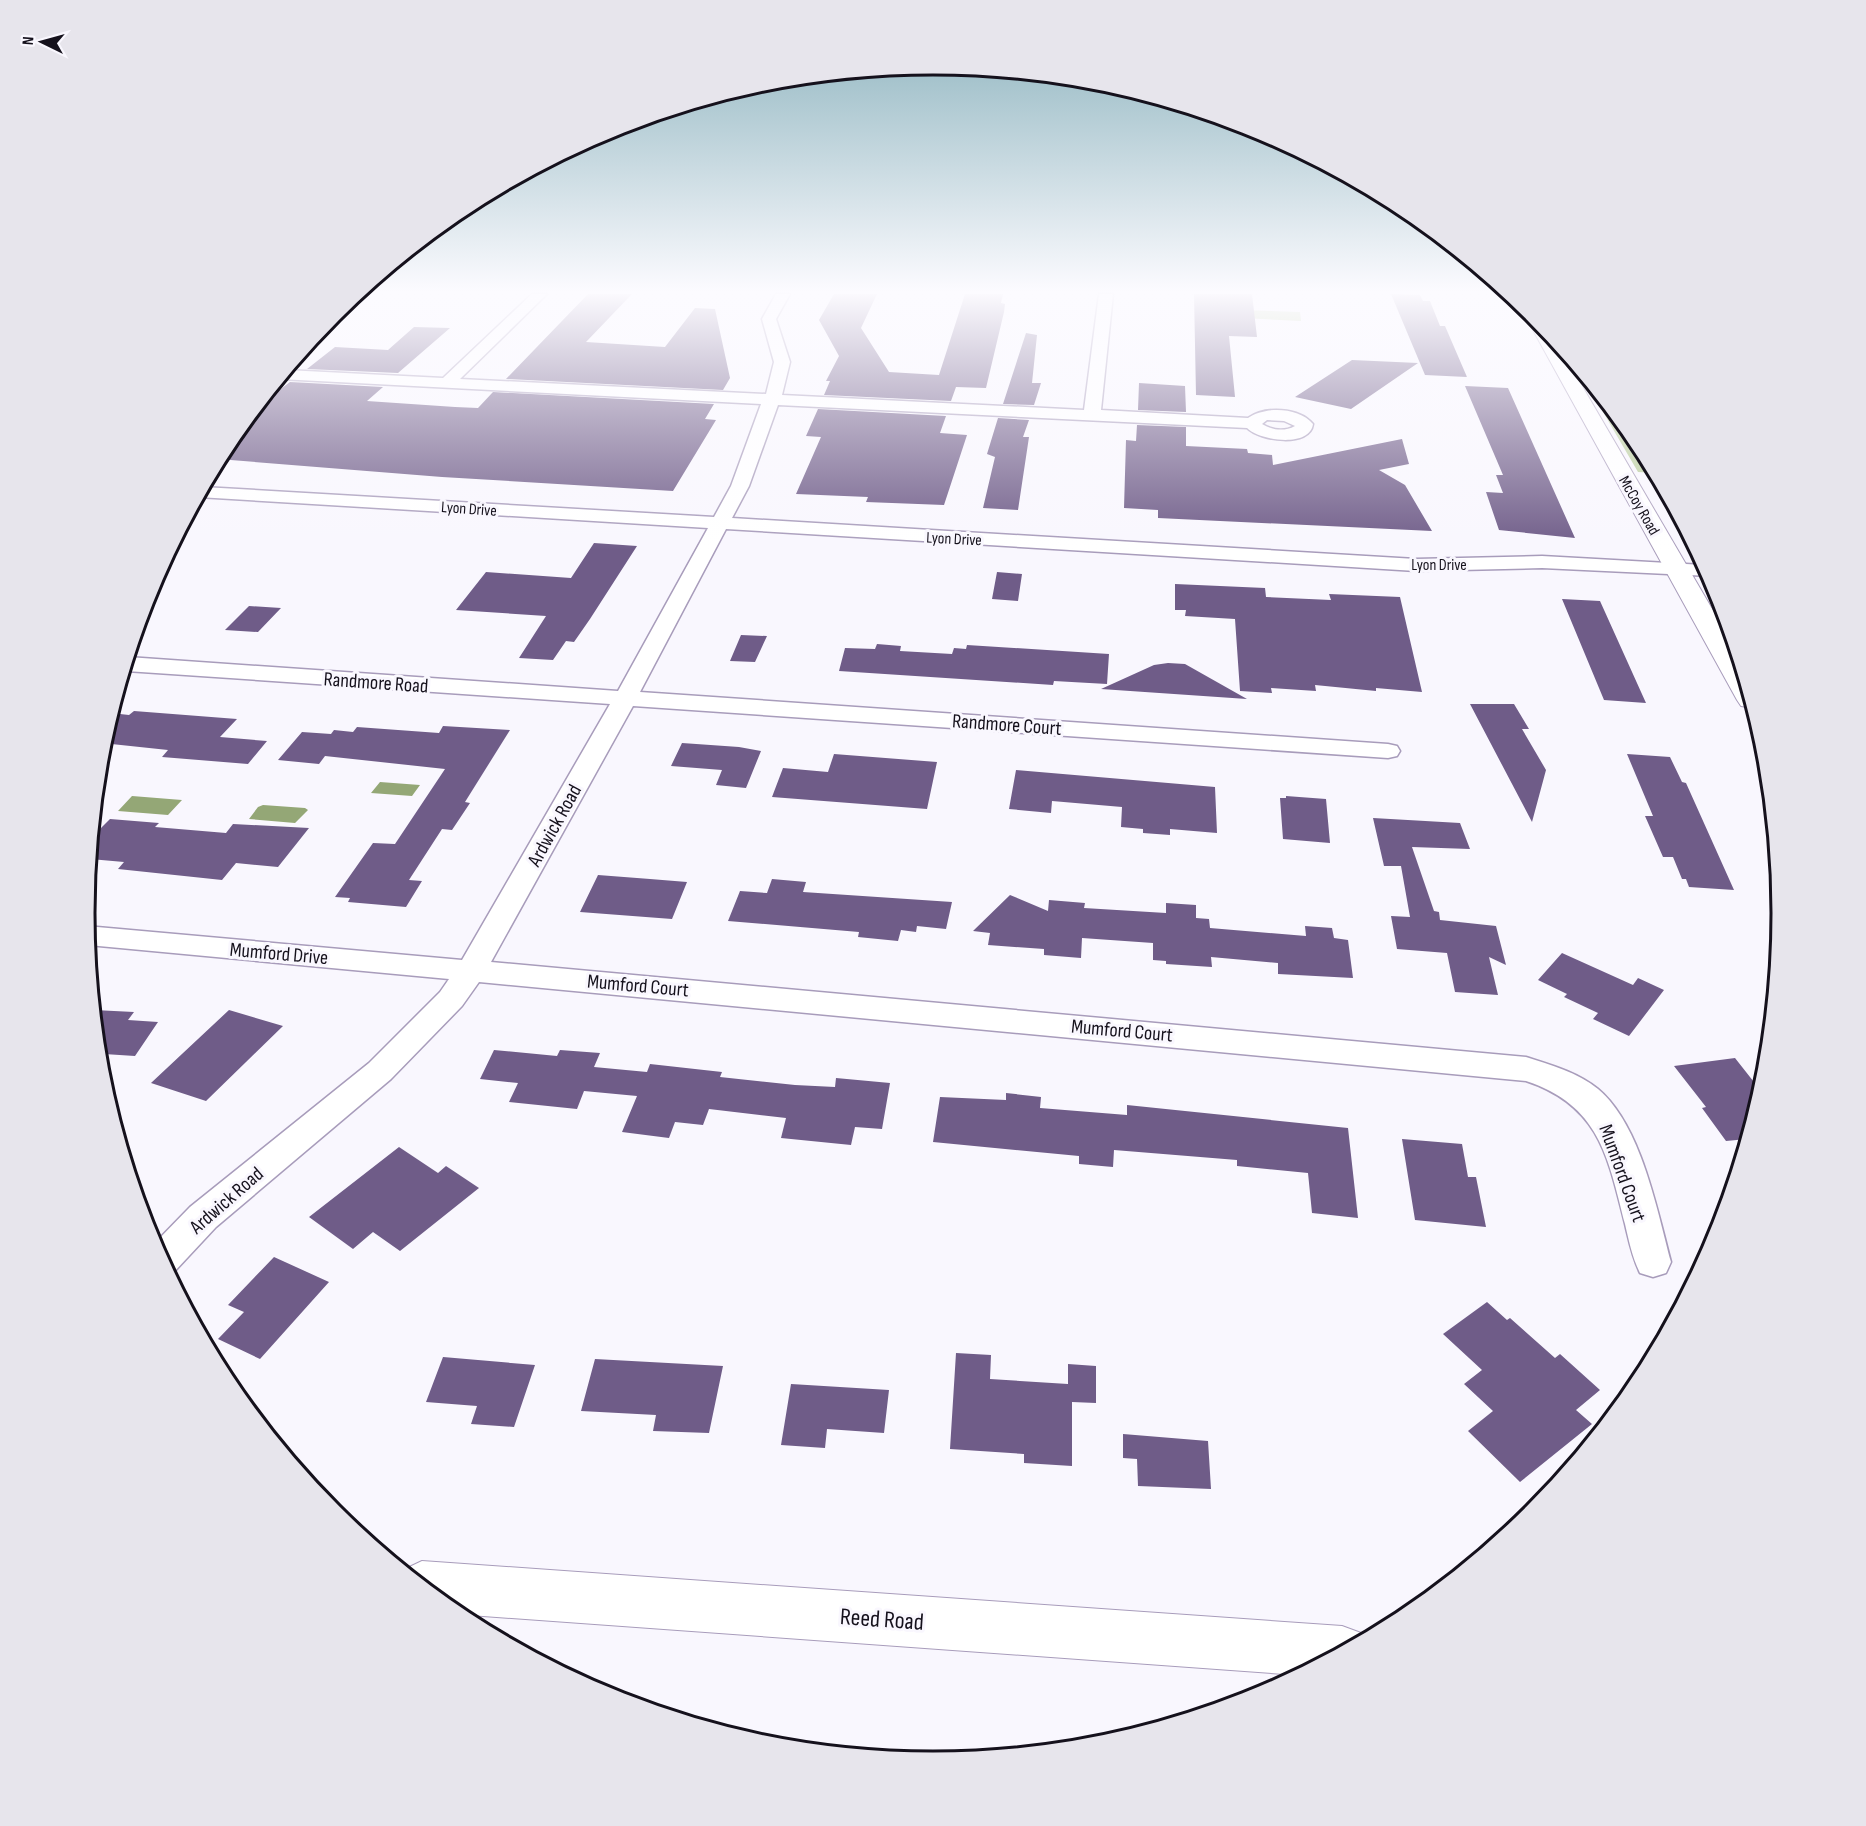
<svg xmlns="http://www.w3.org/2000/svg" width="1866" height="1826" font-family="'Sofia Sans Condensed',sans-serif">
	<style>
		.green { fill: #bacd9d }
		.water { fill: #94a776 }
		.building { fill: #6f5c88 }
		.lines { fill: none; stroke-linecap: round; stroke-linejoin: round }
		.street-casing { stroke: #a89cbb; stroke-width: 3 }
		.secondary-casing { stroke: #a89cbb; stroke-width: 2 }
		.street { fill: #fff; fill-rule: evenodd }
		.secondary { fill: #fff; fill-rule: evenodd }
		.labels { text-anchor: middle; stroke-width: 6; stroke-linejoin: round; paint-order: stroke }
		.far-street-label { font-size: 16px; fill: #15111c; stroke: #f9f7fe }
		.street-label { font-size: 20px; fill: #15111c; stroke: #f9f7fe }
		.near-street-label { font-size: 24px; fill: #15111c; stroke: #f9f7fe }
		.rim { fill: none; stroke: #15111c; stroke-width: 3 }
	</style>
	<rect width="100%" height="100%" fill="#f9f7fe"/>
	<path class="green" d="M1241 310 1300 312 1301 321 1243 318Z
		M1575 364 1639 442 1655 473 1638 472Z"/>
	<path class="water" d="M380 782 420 785 412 796 371 793Z
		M132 796 182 800 168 815 118 811Z
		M263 805 305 808 308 810 295 823 249 819 258 807Z"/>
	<path class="building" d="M588 294H632L586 342 665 347 695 308 715 309 730 378 723 390 506 379Z
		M834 294H877L861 328 889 372 939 375 965 294H1003L1001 303 1005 304 1004 312 986 388 956 387 951 401 824 395 830 381H826L839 356 819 320Z
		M1194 294H1252L1257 337 1229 336 1235 397 1196 395Z
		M1391 294 1420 295 1423 301H1430L1440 326H1445L1467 377 1425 375Z
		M414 327 450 328 398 373 307 369 335 347 388 350Z
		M1026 333 1037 335 1032 383H1041L1034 405 1003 404Z
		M1352 360 1418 363 1351 409 1295 397Z
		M290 382 383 387 367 401 455 407 478 408 493 392 714 404 705 419 716 420 673 491 442 477 218 459 228 441 253 410Z
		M1139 383 1185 386 1186 412 1138 410Z
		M1465 386 1508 388 1575 538 1499 530 1486 492 1503 493 1496 475H1503Z
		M818 409 946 416 940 433 967 435 944 505 866 502 868 497 796 494 821 437 806 436Z
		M998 418 1029 420 1023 437H1029L1018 510 983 508 995 457 987 454Z
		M1137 425 1186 427V446L1247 449 1248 453 1272 455 1273 465 1402 439 1409 464 1379 470 1405 485 1432 531 1158 518V510L1124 508 1126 440 1136 441Z
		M594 543 637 546 590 619 574 642 566 641 553 660 519 658 546 616 456 610 486 572 571 578Z
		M997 572 1022 574 1018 601 992 599Z
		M1175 584 1265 588 1266 597 1331 600 1329 594 1400 597 1422 692 1376 688V691L1315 685 1316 691 1271 688 1272 693 1240 691 1235 619 1185 616 1186 610H1175Z
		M1562 599 1600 601 1646 703 1604 700Z
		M249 606 281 608 258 632 225 630Z
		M741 635 767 636 755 662 730 661Z
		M877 644 901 646 900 651 952 654 954 648 966 649 967 645 1109 654 1107 684 1054 681 1053 685 839 671 845 648 875 649Z
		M1168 663 1185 664 1247 699 1101 689 1154 665Z
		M1470 704H1514L1529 729H1522L1546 770 1532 822Z
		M134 711 237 719 220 737 267 741 248 764 162 757 168 750 102 743 111 713 129 715Z
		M443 726 510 730 465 802 470 803 452 830 442 829 409 880 422 881 406 907 348 902 350 898 335 897 373 843 395 844 445 769 325 756 319 764 278 760 302 732 331 734 334 730 353 732 357 727 439 733Z
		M682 743 739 747 761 751 746 788 716 785 722 770 671 766Z
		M834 754 937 762 927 809 772 797 783 768 828 772Z
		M1627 754 1670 757 1682 782 1686 783 1734 890 1689 887 1686 879H1682L1673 857H1663L1645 816H1653Z
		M1016 770 1215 787 1217 833 1170 829V835L1143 833V829L1121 827 1122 807 1052 801 1051 813 1009 809Z
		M1286 796 1326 799 1330 843 1283 839 1280 798H1286Z
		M1373 818 1460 823 1470 849 1412 847 1434 911 1439 912 1440 920 1496 926 1506 965 1489 957 1498 995 1455 992 1447 953 1397 949 1391 916 1410 917 1401 866H1384Z
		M110 819 159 823 155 827 226 833 233 824 309 828 278 867 236 863 222 880 118 869 124 862 90 859 92 837Z
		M598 875 650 879 687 882 672 919 580 912Z
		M772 879 806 882 803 892 952 902 946 929 917 926 916 932 901 930 898 941 858 937 859 932 728 921 740 891 767 893Z
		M1010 895 1048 911 1049 900 1085 903 1084 908 1166 913V903L1196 905V918L1209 919 1210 928 1306 936 1305 926 1332 928 1334 938 1348 940 1353 978 1278 974V963L1211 957 1212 967 1166 964V961L1153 960V943L1082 938 1081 958 1044 955V949L988 945 990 933 973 931Z
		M1562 953 1633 985 1638 978 1664 990 1629 1036 1593 1019 1598 1013 1564 997 1567 994 1538 980Z
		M94 1010 134 1012 128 1020 158 1022 135 1056 104 1054 99 1060Z
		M229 1010 283 1026 206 1101 151 1083Z
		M494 1050 557 1056 560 1050 600 1053 594 1067 647 1072 650 1064 722 1072 720 1077 795 1085 835 1087 836 1078 890 1083 882 1129 855 1127 851 1145 781 1138 786 1118 709 1109 703 1125 675 1122 669 1138 622 1132 637 1096 584 1091 577 1109 509 1102 518 1083 480 1079Z
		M1735 1058 1761 1091 1747 1139 1726 1141 1702 1108 1706 1107 1674 1066Z
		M1006 1093 1041 1097 1040 1108 1127 1115V1105L1348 1128 1358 1218 1312 1213 1308 1173 1237 1166V1160L1114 1150 1113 1167 1079 1164V1156L933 1142 940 1097 1006 1100Z
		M1402 1139 1462 1144 1468 1177H1476L1486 1227 1415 1220Z
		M399 1147 438 1173 446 1166 479 1188 400 1251 373 1232 353 1249 309 1217Z
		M274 1257 329 1282 260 1359 218 1339 244 1312 228 1305Z
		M1487 1302 1507 1320 1510 1318 1555 1358 1560 1354 1600 1390 1576 1410 1592 1424 1520 1482 1468 1431 1493 1411 1464 1384 1482 1370 1443 1334Z
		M956 1353 991 1355 990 1379 1068 1384V1364L1096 1366V1403L1072 1402V1466L1024 1463V1454L950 1449Z
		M443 1357 535 1365 514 1427 471 1424 477 1406 426 1402Z
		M595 1359 723 1366 709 1433 653 1431 656 1415 581 1411Z
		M791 1384 889 1390 884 1433 827 1429 825 1448 781 1445Z
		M1123 1434 1208 1441 1211 1489 1138 1486 1137 1459 1123 1458Z"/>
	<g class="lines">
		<defs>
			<path id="street" d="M532 294H547L460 379 766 394 774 362 762 319 776 294H790L776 319 790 362 782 395 1084 410 1099 294H1113L1101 410 1248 418C1265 406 1299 407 1313 424 1310 448 1260 441 1247 428L778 405 749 486 732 518 1416 559 1542 556 1704 565 1710 576 1542 568 1416 571 726 529 640 692 1388 744 1397 746 1400 751 1397 756 1388 758 633 706 491 962 1526 1057C1551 1065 1577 1072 1598 1089 1641 1125 1657 1210 1671 1262L1666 1273 1653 1277 1640 1273C1632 1257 1629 1241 1625 1224 1608 1156 1599 1105 1526 1081L479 982 462 1006 391 1079 216 1227 174 1272 168 1274 153 1245 190 1207 369 1063 440 992 449 979 88 945 86 926 462 960 610 704 126 671 128 657 618 691 708 528 198 497 203 487 714 517 731 486 761 404 279 379 286 370 443 378ZM1267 420 1284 421 1295 426C1284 432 1272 430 1262 424Z"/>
			<path id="secondary" d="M1525 306 1557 343 1736 650 1753 708 1741 706 1737 700 1522 310Z
				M422 1561 1342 1626 1361 1633 1364 1640 1298 1675 456 1614 403 1570Z"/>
		</defs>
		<use href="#street" class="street-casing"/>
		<use href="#secondary" class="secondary-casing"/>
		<use href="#street" class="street"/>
		<use href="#secondary" class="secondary"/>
	</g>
	<linearGradient id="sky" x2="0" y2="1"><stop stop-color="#86afba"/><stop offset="0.53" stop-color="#fcfbff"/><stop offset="1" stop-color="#fcfbff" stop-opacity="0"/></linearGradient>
	<rect width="1866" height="550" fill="url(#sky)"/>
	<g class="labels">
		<g class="far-street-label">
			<text transform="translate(1640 505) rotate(60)" y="6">McCoy Road</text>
			<text transform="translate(469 508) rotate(4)" y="6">Lyon Drive</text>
			<text transform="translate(954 538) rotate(3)" y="6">Lyon Drive</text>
			<text x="1439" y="570">Lyon Drive</text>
		</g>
		<g class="street-label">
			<text transform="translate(376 682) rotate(4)" y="7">Randmore Road</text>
			<text transform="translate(1007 724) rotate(4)" y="7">Randmore Court</text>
			<text transform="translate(554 825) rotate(-61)" y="7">Ardwick Road</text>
			<text transform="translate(279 953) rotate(5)" y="7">Mumford Drive</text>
			<text transform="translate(638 985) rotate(5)" y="7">Mumford Court</text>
			<text transform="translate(1122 1030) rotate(5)" y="7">Mumford Court</text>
			<text transform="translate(1623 1173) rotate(70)" y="7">Mumford Court</text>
			<text transform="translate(226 1200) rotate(-41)" y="7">Ardwick Road</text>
		</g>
		<g class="near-street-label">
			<text transform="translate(882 1619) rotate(4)" y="8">Reed Road</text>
		</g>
	</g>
	<path d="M0 0H1866V1826H0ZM95 913a838 838 0 1 1 1676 0a838 838 0 1 1-1676 0Z" fill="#e7e5ec" fill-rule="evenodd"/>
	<path class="rim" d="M95 913a838 838 0 1 1 1676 0a838 838 0 1 1-1676 0Z"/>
	<g transform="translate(42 42) rotate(275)" stroke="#f9f7fe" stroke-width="4.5" paint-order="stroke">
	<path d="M0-4.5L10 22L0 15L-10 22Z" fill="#15111c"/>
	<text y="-9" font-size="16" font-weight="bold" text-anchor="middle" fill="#15111c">N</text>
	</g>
</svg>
